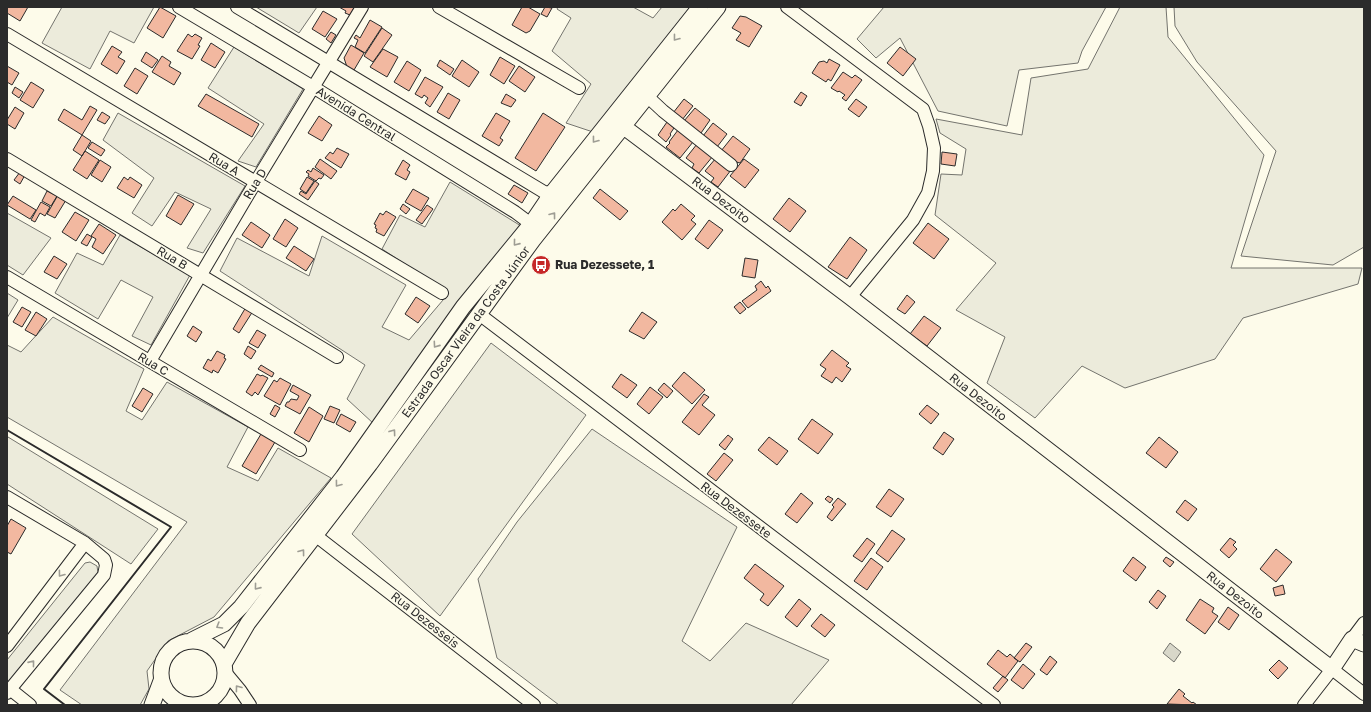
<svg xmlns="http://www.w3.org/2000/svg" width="1371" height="712" font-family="'Golos Text',sans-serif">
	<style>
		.green { fill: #ecebdb; stroke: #74746e }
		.water { fill: #d8d7c9; stroke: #74746e }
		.building { fill: #f2b8a0; stroke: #2b2b2b }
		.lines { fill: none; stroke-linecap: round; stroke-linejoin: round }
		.minor-casing { stroke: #2b2b2b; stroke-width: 14 }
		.major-casing { stroke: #2b2b2b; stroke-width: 17 }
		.minor { stroke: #fdfbea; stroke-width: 12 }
		.major { stroke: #fdfbea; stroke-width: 15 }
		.wall { stroke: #2b2b2b; stroke-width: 2 }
		.oneway { stroke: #9e9d94 }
		.labels { text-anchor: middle; stroke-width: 3; stroke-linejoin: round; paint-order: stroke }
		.street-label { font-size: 12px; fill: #2b2b2b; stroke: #fdfbea }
		.poi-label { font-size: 12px; font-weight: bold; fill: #2b2b2b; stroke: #fdfbea; text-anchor: start }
	</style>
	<rect width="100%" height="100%" fill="#fdfbea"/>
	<path class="green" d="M62 7H154L134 43 110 31 90 69 42 43Z
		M256 7H317L299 33Z
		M558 7H633L653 18 662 7H690L593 132 566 123 591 84 552 51 571 18 557 9Z
		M884 7H1106L1082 51 1078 63 1019 70 1007 126 938 111 900 38 876 58 857 39Z
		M1120 7H1166L1168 37 1264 155 1231 268H1362L1358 284 1243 318 1215 359 1125 388 1082 366 1035 418 987 383 1005 337 956 310 996 263 935 215 941 174 962 175 966 149 940 133 936 119 1022 135 1031 78 1088 69Z
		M1174 7H1364V247L1333 265 1241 256 1276 151 1197 62 1175 26Z
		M234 47 303 89 256 167 238 161 264 124 208 88Z
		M118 113 245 186 203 253 187 248 211 209 175 192 152 226 132 213 154 178 103 140Z
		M450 182 521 226 374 424 347 399 365 365 220 271 237 238 309 276 322 236 406 285 382 327 409 340 449 293 382 249 400 215 425 227Z
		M7 213 51 238 23 275 7 265Z
		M120 235 190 275 151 345 132 336 153 297 121 280 98 319 55 293 77 253 103 265Z
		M7 293 18 300 7 318Z
		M53 317 144 369 126 411 142 420 167 382 248 427 227 467 258 481 278 448 331 478 214 617 168 641 147 671 149 689 140 705H82L60 690 187 522 7 417V345L21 352Z
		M491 343 586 415 440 616 352 534Z
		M592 429 737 527 682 641 710 661 746 623 829 660 791 705H559L497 658 478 579 517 522Z
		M8 437 158 529 131 564 7 484V439Z
		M90 562 97 566 98 573 7 692V660L85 563Z"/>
	<path class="water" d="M1170 643 1181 652 1174 662 1163 653Z"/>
	<path class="building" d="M7 7H28L20 21 7 13Z
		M160 7 176 16 163 38 147 28Z
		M339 7H352L354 8 350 15 345 13 346 11Z
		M522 7H528L540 14 530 31 526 33 512 25Z
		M545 7 552 8 547 17 541 14Z
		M323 11 337 19 325 37 312 29Z
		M740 16 746 17 762 26 749 47 736 40 741 33 732 28Z
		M370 20 382 27 365 53 355 47 358 40 354 38 356 35 360 38Z
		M382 28 392 35 373 62 364 56Z
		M331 32 336 35 331 43 326 39Z
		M188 34 192 37 195 34 202 38 198 45 200 46 192 59 177 51Z
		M211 43 225 52 215 68 201 60Z
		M351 45 364 53 354 70 347 67 344 58Z
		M112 46 122 52 118 57 125 61 117 74 101 64Z
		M900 47 916 59 903 76 887 63Z
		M383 49 398 57 387 77 370 67Z
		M146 52 158 60 152 68 141 61Z
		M162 56 171 62 169 66 181 73 174 85 152 72Z
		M500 57 515 66 504 84 490 75Z
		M829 59 840 65 831 81 828 79 826 82 812 73 819 62 824 61 827 63Z
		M440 60 454 69 450 75 437 66Z
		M462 60 479 72 469 87 452 76Z
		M407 61 421 70 409 91 394 82Z
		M7 66 19 73 12 85 7 82Z
		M519 66 535 77 525 92 509 81Z
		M135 68 148 76 137 94 124 86Z
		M843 72 852 78 855 75 862 80 846 101 842 98 845 95 839 91 838 92 831 88Z
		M425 77 443 87 430 107 425 103 428 98 424 95 422 98 415 94Z
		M31 82 44 90 33 108 20 100Z
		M15 87 23 92 19 98 12 93Z
		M801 92 807 96 801 106 794 102Z
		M448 93 460 100 449 119 437 112Z
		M206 94 259 124 252 137 198 106Z
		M506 94 516 100 511 107 501 103Z
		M684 99 693 106 682 120 673 113Z
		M856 99 867 107 859 117 848 109Z
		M90 106 97 110 82 135 58 120 64 109 82 120Z
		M15 107 24 113 15 129 7 124V120Z
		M695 108 710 120 701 133 698 132 684 121Z
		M102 112 110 117 105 124 97 120Z
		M496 113 510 121 500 138 503 140 499 146 482 136Z
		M543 113 565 127 536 171 515 158Z
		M319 116 332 125 322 141 308 133Z
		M667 122 674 128 670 134 671 135 666 142 658 135Z
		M713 123 727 134 717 147 703 136Z
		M678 130 693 142 680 158 666 147 670 143 669 142Z
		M82 135 91 141 82 156 73 150Z
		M733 136 750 149 740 163 736 162 721 151Z
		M92 142 105 150 101 156 88 148Z
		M697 144 713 156 699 173 692 168 694 164 686 158Z
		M337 148 349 154 341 168 325 158 330 152 333 154Z
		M85 151 99 160 87 179 73 170Z
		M942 152 957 154 955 166 941 164Z
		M716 158 731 170 718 187 711 182 714 178 705 171Z
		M320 159 337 171 331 179 315 167Z
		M744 159 759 170 745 188 730 176Z
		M100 160 111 167 102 182 91 175Z
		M403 160 410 165 407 170 410 172 406 180 395 174Z
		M313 168 324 175 321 179 319 178 316 181 308 176 309 174 306 172 308 170 311 172Z
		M20 172 25 175 20 184 14 180Z
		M124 177 128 180 130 177 142 185 134 198 117 188Z
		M307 177 314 181 306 193 300 189Z
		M315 181 319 184 308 200 299 194 301 191 306 194Z
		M514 185 528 193 522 203 508 194Z
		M413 189 429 198 421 211 405 202Z
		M600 189 628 211 620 220 593 198Z
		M47 191 57 196 51 206 42 201Z
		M58 195 66 200 55 218 47 214Z
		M178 195 194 204 181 225 166 216Z
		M13 196 36 210 30 219 7 205Z
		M789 198 806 211 790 232 773 219Z
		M41 202 50 207 45 216 40 213 35 222 31 220Z
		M403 204 410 209 406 214 400 209Z
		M681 204 695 216 691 220 696 224 682 240 662 222 673 209 675 211Z
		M427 205 433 209 422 224 416 220Z
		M386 211 396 217 384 236 376 232 377 229 375 228 376 225 374 224 380 213 383 215Z
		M75 212 89 220 76 241 62 232Z
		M285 219 298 228 286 247 273 239Z
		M709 220 723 230 708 249 695 239Z
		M251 222 270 235 262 248 242 235Z
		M928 223 949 239 934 259 913 243Z
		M99 224 116 235 103 254 92 247 96 239 91 236Z
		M87 234 92 237 87 246 81 243Z
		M850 237 867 250 847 279 828 267Z
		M294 246 314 259 306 271 286 258Z
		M54 256 67 264 57 279 44 272Z
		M745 258 758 260 755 278 742 276Z
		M761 281 766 288 768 286 771 291 748 308 742 301 757 290 755 286Z
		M907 295 915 302 905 314 897 309Z
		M416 297 430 306 418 323 405 314Z
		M740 302 746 309 740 314 734 307Z
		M22 307 31 312 22 327 13 322Z
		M246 307 253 311 239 333 233 329Z
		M36 312 47 319 36 336 25 330Z
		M642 312 657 322 644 339 629 331Z
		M924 316 941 328 927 346 910 334Z
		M193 326 202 332 196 342 187 336Z
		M257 330 266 335 258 348 249 343Z
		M248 346 256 351 251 359 244 354Z
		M832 350 849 363 846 366 851 369 842 382 836 377 832 383 821 376 826 369 820 365Z
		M217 351 225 355 224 358 226 359 218 373 213 370 212 373 203 368 208 359 211 361Z
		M261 365 274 373 272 377 258 369Z
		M684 372 705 390 692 404 672 386Z
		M257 374 261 376 262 375 268 378 258 395 255 392 252 396 246 392Z
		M621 374 637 385 627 398 612 387Z
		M280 378 291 384 280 405 264 396 274 380 277 382Z
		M664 383 673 391 667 398 658 390Z
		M293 385 311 395 300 414 285 406 287 402H289L291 399 297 400 299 396 290 391Z
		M650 387 663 397 649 414 637 404Z
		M143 388 153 394 142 412 132 406Z
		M704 394 709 397 702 405 715 415 699 435 682 422Z
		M275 405 280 408 275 417 270 414Z
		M927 405 939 414 931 424 919 414Z
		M330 406 340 410 334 423 324 419Z
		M309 407 323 416 309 442 294 433Z
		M341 414 356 422 350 432 336 424Z
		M812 419 833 434 818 454 798 439Z
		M944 432 954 439 943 455 933 448Z
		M261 434 275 442 256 474 242 466Z
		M728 435 733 439 725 450 719 445Z
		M769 437 788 451 777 465 758 450Z
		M1159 437 1178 452 1166 468 1146 453Z
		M724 453 733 460 716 481 707 474Z
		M889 489 904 499 891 517 876 507Z
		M801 493 813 503 797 523 785 514Z
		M828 496 833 499 830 503 825 499Z
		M838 498 846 504 832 521 827 517 834 507 832 505Z
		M1185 500 1197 509 1188 521 1176 512Z
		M11 519 26 528 11 554 7 552V526Z
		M892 530 905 539 888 562 876 553Z
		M867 538 875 544 862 562 853 556Z
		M1230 538 1236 542 1233 545 1237 549 1229 558 1220 550Z
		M1276 549 1292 562 1276 582 1260 569Z
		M1133 557 1146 567 1136 581 1123 571Z
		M1166 557 1174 562 1170 567 1163 561Z
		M871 558 883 567 867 590 854 581Z
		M755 564 784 586 768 606 760 600 764 594 744 578Z
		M1283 585 1285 594 1275 596 1273 588Z
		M1158 590 1166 596 1157 609 1149 602Z
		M799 599 811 609 797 627 785 617Z
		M1200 599 1214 608 1212 612 1218 616 1205 634 1186 620Z
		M1228 607 1239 615 1229 630 1218 622Z
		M821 614 835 625 825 637 811 626Z
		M1026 643 1032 647 1020 662 1014 658Z
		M998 650 1007 657 1010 654 1018 661 1005 678 987 664Z
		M1050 656 1057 662 1047 675 1040 670Z
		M1279 660 1288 668 1278 679 1269 670Z
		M1023 664 1035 674 1023 689 1011 680Z
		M1003 676 1008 680 998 692 993 688Z
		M1179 689 1185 694 1183 696 1192 703 1193 702 1197 705 1167 704Z"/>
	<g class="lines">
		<defs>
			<path id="minor" d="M179 7 313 87 515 212 531 224
				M237 7 544 192 552 193
				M439 7 579 88
				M787 7 923 109 929 126 934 148 933 171 928 193 913 220 850 297
				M7 34 442 293
				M648 97 663 111 731 165
				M7 159 337 357
				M7 277 300 450
				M479 314 994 705
				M150 361 255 183 362 7
				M7 497 85 543 104 559 106 565 104 575 7 693
				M315 535 534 705
				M1352 639 1364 623
				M7 646 85 543
				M225 672 240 690 250 705
				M10 689 30 705
				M201 704 203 705
				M1304 705 1332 669 1364 694"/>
			<path id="major" d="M624 127 850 297 1332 669 1352 639 1364 644
				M192 640 224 624 241 607 343 477 463 307 531 224 552 193 700 7
				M161 673a32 32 0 1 1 64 0a32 32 0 1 1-64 0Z
				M224 664 248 623 370 464 533 240 718 7
				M152 705 161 681"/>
		</defs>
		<use href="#minor" class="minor-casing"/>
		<use href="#major" class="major-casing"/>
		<use href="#minor" class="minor"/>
		<use href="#major" class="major"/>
		<path class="wall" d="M7 430 171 527 44 689 65 705"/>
	</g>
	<defs><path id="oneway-chevron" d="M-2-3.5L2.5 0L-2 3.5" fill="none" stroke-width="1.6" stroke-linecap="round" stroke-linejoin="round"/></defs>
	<g class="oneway">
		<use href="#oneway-chevron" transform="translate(676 38) rotate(128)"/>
		<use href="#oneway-chevron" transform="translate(595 140) rotate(128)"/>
		<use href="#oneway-chevron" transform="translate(553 215) rotate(-52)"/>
		<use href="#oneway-chevron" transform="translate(516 243) rotate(129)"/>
		<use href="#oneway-chevron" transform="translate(436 345) rotate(125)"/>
		<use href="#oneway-chevron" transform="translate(393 432) rotate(-54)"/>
		<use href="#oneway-chevron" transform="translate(338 484) rotate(127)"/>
		<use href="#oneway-chevron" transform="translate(302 552) rotate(-53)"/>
		<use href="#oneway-chevron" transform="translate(61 574) rotate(127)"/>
		<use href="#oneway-chevron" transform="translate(257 587) rotate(129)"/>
		<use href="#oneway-chevron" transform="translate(219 626) rotate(149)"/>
		<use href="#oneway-chevron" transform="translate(32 663) rotate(-51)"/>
		<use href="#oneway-chevron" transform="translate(238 688) rotate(-127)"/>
	</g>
	<defs>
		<symbol id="bus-disc" viewBox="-11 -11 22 22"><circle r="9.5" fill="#c62828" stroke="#fdfbea"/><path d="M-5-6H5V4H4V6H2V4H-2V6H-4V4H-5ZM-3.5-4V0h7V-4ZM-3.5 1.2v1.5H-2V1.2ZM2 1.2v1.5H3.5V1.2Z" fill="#fff"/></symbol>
	</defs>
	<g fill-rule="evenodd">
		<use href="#bus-disc" x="530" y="254" width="22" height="22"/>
	</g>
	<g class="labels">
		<g class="street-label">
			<text transform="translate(356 114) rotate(32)" y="4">Avenida Central</text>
			<text transform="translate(224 164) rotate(31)" y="4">Rua A</text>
			<text transform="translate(255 184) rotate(-59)" y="4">Rua D</text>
			<text transform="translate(721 200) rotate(37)" y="4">Rua Dezoito</text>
			<text transform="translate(172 258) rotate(31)" y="4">Rua B</text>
			<text transform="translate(466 332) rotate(-54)" y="4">Estrada Oscar Vieira da Costa Júnior</text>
			<text transform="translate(153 364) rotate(31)" y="4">Rua C</text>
			<text transform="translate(978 397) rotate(38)" y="4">Rua Dezoito</text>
			<text transform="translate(736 510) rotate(37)" y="4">Rua Dezessete</text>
			<text transform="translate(1235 595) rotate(38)" y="4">Rua Dezoito</text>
			<text transform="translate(425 620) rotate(38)" y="4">Rua Dezesseis</text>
		</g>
		<g class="poi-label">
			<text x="555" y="269">Rua Dezessete, 1</text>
		</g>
	</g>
	<rect width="1371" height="712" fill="none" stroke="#2b2b2b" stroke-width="16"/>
</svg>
